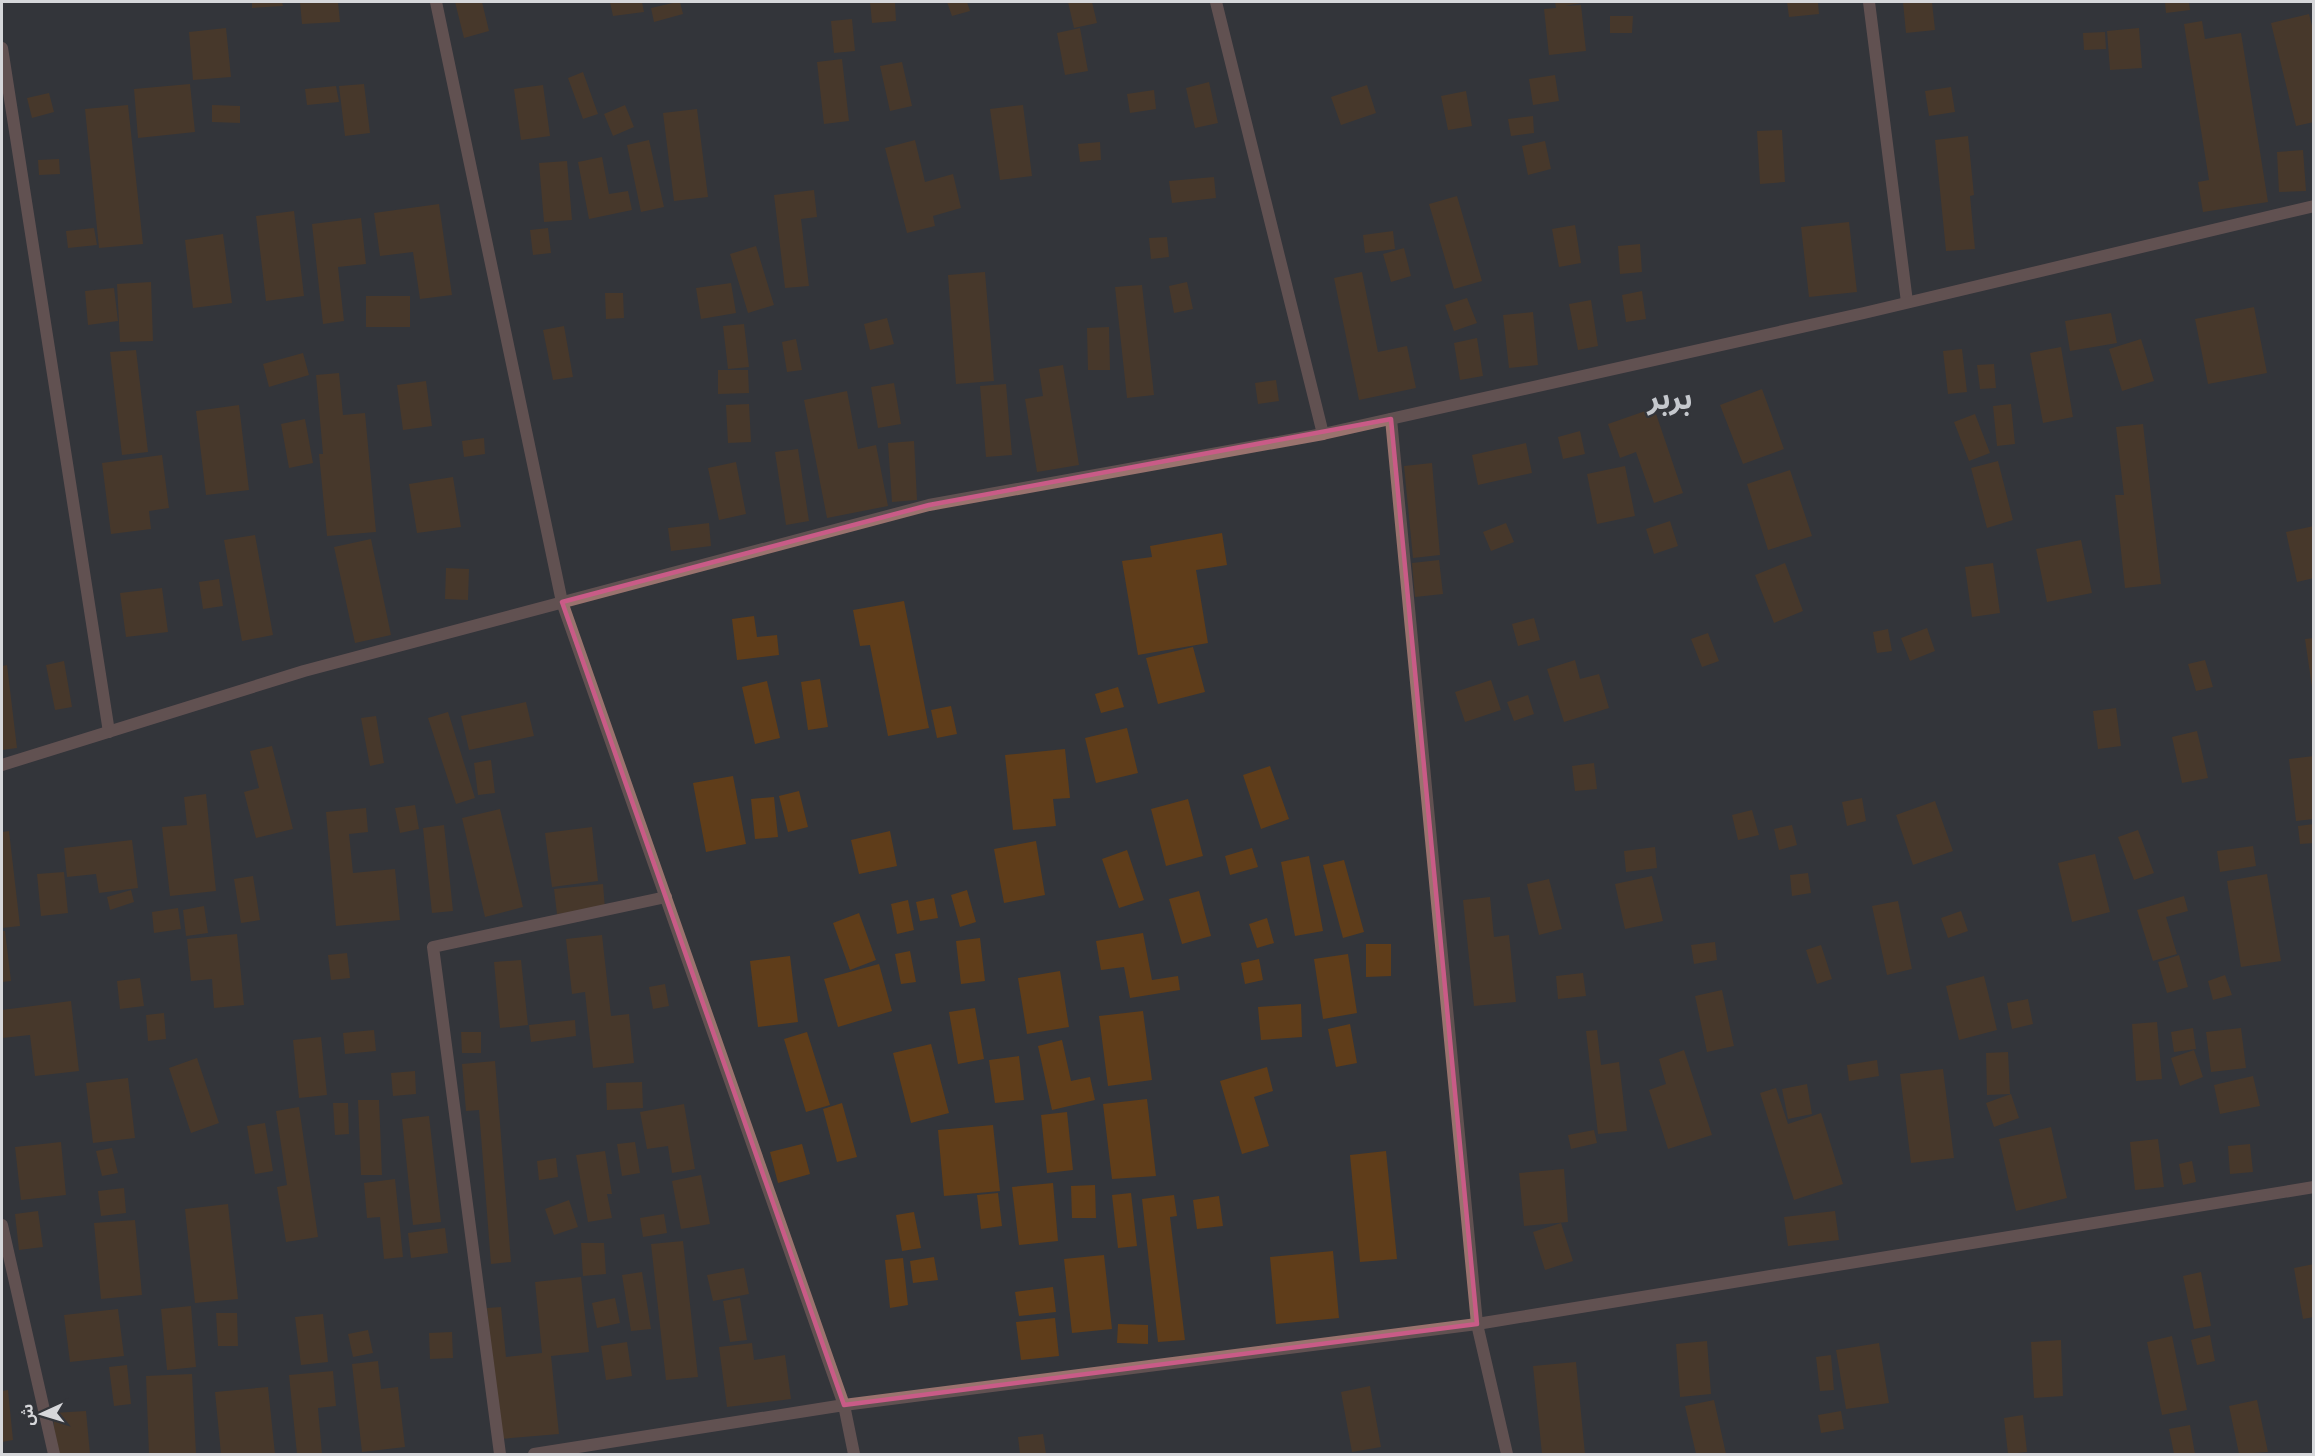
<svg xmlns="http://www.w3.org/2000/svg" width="2315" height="1456" font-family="'Archivo Narrow','Noto Sans Arabic',sans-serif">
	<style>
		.building { fill: #5f3d1a }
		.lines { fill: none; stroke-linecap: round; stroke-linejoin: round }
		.minor { stroke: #9a736e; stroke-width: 12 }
		.tertiary { stroke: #9a736e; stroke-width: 12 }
		.marked { fill: none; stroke: #c95b87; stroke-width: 4.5; stroke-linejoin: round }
		.labels { text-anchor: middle; stroke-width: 4.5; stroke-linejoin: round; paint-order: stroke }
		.town-label { font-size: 30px; font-weight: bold; fill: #c5c8cd; stroke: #33353a }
	</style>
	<rect width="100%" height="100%" fill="#33353a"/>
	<path class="building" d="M252 2H282L283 6 252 8Z
		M300 2H338L340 22 302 24Z
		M455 2H482L489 31 464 38Z
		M610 2H642L644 12 613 16Z
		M677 2H680L683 14 654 22 651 8Z
		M870 2H895L896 21 872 23Z
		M947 2H967L970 11 952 16Z
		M1068 2H1092L1097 23 1074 28Z
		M1555 2H1587L1565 6 1581 5 1586 51 1549 55 1544 9 1556 8Z
		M1787 2H1818L1819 14 1789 17Z
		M1903 2H1932L1935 30 1906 33Z
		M2165 2H2189L2190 10 2166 13Z
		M2309 14 2314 33V122L2296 126 2271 23Z
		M1610 16H1633L1632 33H1610Z
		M852 19 855 51 834 53 831 21Z
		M2202 21 2205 39 2241 33 2268 202 2203 212 2198 182 2209 180 2184 24Z
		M226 28 231 77 193 80 189 32Z
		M1080 28 1088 71 1065 75 1057 33Z
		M2139 28 2142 68 2110 70 2107 31Z
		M2105 32 2106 49 2084 50 2083 33Z
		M842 59 849 121 824 124 817 62Z
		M902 62 912 106 890 111 880 66Z
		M583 72 598 114 583 119 568 78Z
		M1555 75 1559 101 1533 105 1529 79Z
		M1209 82 1218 123 1195 128 1186 88Z
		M190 84 195 132 138 138 134 89Z
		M364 84 370 133 345 136 339 86Z
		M543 85 550 136 521 140 514 89Z
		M1367 85 1376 113 1341 125 1331 97Z
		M336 86 339 102 307 105 305 89Z
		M1951 87 1955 112 1929 116 1925 91Z
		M1154 90 1156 109 1130 113 1127 94Z
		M1466 91 1472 126 1448 130 1441 96Z
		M49 93 54 112 32 118 27 98Z
		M128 105 143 244 99 248 85 109Z
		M212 105 240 106V123L212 122Z
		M625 105 634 127 613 136 604 114Z
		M1023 105 1032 176 1000 180 990 109Z
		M697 109 708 197 674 201 663 113Z
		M1533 116 1534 133 1511 136 1508 119Z
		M1782 130 1785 182 1760 184 1757 131Z
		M1968 136 1974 195 1970 196 1975 249 1946 251 1935 140Z
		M649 140 664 207 641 212 627 145Z
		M915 140 925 182 953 174 961 208 933 216 935 226 907 233 885 148Z
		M1545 141 1551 169 1528 175 1522 146Z
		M1100 142 1101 160 1080 162 1078 144Z
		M2303 150 2306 191 2279 192 2277 152Z
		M602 157 609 194 628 191 632 210 589 219 578 162Z
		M59 159 60 174 39 175 38 160Z
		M567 161 572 220 544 222 539 163Z
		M1214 177 1216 198 1172 203 1169 181Z
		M814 190 817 217 801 219 809 286 785 288 774 195Z
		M1457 196 1482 281 1454 289 1429 204Z
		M439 204 452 295 420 299 413 252 380 256 374 213Z
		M294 211 304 296 266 301 256 216Z
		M361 218 366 264 338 267 344 321 323 324 312 224Z
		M1849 222 1857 292 1809 297 1801 227Z
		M1575 225 1581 263 1559 267 1552 229Z
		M94 228 97 245 68 248 66 231Z
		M548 228 551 253 533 255 530 230Z
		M1393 231 1395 249 1365 253 1363 235Z
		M223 234 232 303 193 308 185 240Z
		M1167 237 1169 257 1151 259 1149 238Z
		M1640 244 1642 272 1620 274 1618 246Z
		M756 246 774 305 748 313 730 254Z
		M1404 248 1411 276 1391 282 1383 254Z
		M985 272 994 381 956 384 948 275Z
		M1362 272 1378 352 1407 346 1416 388 1359 400 1334 278Z
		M151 282 153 341 120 342 117 284Z
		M1187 282 1193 309 1174 313 1169 286Z
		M731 283 736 313 701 319 696 288Z
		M1142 285 1154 395 1127 398 1115 287Z
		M114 288 118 321 88 325 85 291Z
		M1642 291 1646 319 1626 322 1622 295Z
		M605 293H623L624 318 606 319Z
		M366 296H410V327H366Z
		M1467 298 1477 323 1454 331 1445 305Z
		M1591 300 1598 346 1578 350 1569 304Z
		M2254 307 2267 373 2208 384 2195 319Z
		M1533 312 1538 365 1509 368 1503 315Z
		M2111 313 2117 343 2070 351 2065 321Z
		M887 318 894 344 870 350 864 324Z
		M744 324 749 367 728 369 723 326Z
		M564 326 573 377 553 380 543 330Z
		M1109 327 1110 370H1088L1087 328Z
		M1477 338 1483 376 1460 380 1454 343Z
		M796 339 802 370 787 372 782 342Z
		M2141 339 2154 381 2122 391 2109 349Z
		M2061 347 2073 417 2043 423 2030 353Z
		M1962 349 1967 392 1948 394 1943 351Z
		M136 350 148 452 122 455 110 352Z
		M303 353 309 375 269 387 263 364Z
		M1994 364 1996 388 1980 389 1977 365Z
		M1063 365 1079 465 1037 472 1025 399 1043 396 1039 369Z
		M718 370H748L749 393 718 394Z
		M339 373 343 415 365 413 376 532 327 536 319 454H323L316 375Z
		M1276 380 1279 401 1258 404 1255 383Z
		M426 381 432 426 403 430 397 385Z
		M894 383 901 424 878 428 871 387Z
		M1006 384 1012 455 986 457 980 386Z
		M1762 389 1784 449 1743 464 1720 405Z
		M847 391 858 449 876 445 888 506 827 518 804 400Z
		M749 404 751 442 728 443 726 405Z
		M2011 404 2015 444 1997 446 1993 406Z
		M239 405 249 490 206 495 196 411Z
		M1654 408 1683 493 1654 503 1636 452 1620 458 1608 424Z
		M1975 414 1990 453 1969 461 1954 422Z
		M305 419 313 463 289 468 281 424Z
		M2143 424 2161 584 2125 588 2115 495H2124L2116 427Z
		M1580 431 1585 454 1563 459 1558 437Z
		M484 438 485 454 464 457 462 441Z
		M914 441 917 500 892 502 888 443Z
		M1526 443 1532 473 1478 485 1472 455Z
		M798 449 809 521 786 525 775 452Z
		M162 455 169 508 149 511 151 529 111 534 102 463Z
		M1998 461 2013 520 1987 528 1971 468Z
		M736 462 746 514 719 520 708 468Z
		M1432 463 1440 555 1413 558 1404 466Z
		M1625 466 1635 516 1597 524 1587 474Z
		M1790 470 1812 536 1768 550 1747 484Z
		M453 477 461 527 417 533 409 484Z
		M1670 521 1678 546 1654 554 1646 529Z
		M709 523 711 546 671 551 668 528Z
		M1506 523 1514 542 1491 551 1483 532Z
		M2314 526V578L2297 582 2286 532Z
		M1222 533 1227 565 1196 570 1208 643 1138 655 1122 561 1152 557 1150 546Z
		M255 535 273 635 242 641 224 540Z
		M371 539 391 635 355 643 334 547Z
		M2081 540 2092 593 2047 602 2036 549Z
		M1439 560 1443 594 1415 597 1412 563Z
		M1785 563 1803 611 1774 623 1755 575Z
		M1993 563 2000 613 1972 617 1965 567Z
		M446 568 469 569 468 600 445 599Z
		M219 579 223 606 203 609 199 582Z
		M162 588 168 632 126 637 120 593Z
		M904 601 929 728 888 736 870 645 860 646 853 610Z
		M754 616 757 637 777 635 779 655 737 660 732 619Z
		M1534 618 1540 640 1518 646 1512 624Z
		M1927 628 1935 651 1910 661 1901 638Z
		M1888 629 1892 651 1877 653 1873 632Z
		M1708 633 1719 661 1702 667 1691 639Z
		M2314 638V687H2312L2305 639Z
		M1193 647 1205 692 1158 704 1146 658Z
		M1575 660 1580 679 1599 674 1609 708 1564 722 1547 669Z
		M2205 660 2213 687 2196 691 2188 664Z
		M64 661 72 707 55 710 46 665Z
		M7 665 17 748 2 750V666Z
		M820 679 828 727 808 730 801 682Z
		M1491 680 1501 710 1465 722 1455 692Z
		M767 681 780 738 755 744 742 687Z
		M1118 687 1124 707 1101 713 1095 694Z
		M1528 695 1534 714 1514 721 1507 702Z
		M526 702 534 736 469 750 461 716Z
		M951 706 957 734 937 738 931 710Z
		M2116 708 2121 746 2098 749 2093 711Z
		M448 712 475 798 456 804 428 718Z
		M376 716 384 763 370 766 361 718Z
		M1127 728 1138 773 1096 783 1085 738Z
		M2197 731 2208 778 2182 783 2172 737Z
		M272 746 293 829 256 838 244 792 259 788 250 751Z
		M1065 749 1070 798 1053 799 1056 826 1013 830 1005 755Z
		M2314 756V819L2296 821 2289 759Z
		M491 760 495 793 478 795 474 763Z
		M1594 763 1597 789 1575 791 1572 766Z
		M1270 766 1289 819 1261 829 1243 775Z
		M733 776 746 844 706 852 693 783Z
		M799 791 808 827 788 832 779 796Z
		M206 794 216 891 170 896 162 827 187 825 184 797Z
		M774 797 778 837 755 839 751 799Z
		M1862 798 1866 821 1847 826 1842 802Z
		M1188 799 1203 856 1166 866 1151 809Z
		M1935 801 1953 851 1913 865 1896 815Z
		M415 805 419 829 400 833 395 808Z
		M366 808 368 832 349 834 353 873 395 869 400 920 336 926 326 812Z
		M500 809 523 907 485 917 462 818Z
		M1752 810 1759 835 1738 840 1732 815Z
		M2314 824V843L2300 844 2298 826Z
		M444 825 453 911 432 913 423 828Z
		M1792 825 1797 845 1779 850 1774 829Z
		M592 827 598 881 552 887 545 833Z
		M2138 830 2154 873 2134 880 2118 837Z
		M9 831 20 926 2 928V832Z
		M890 831 897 866 859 874 851 840Z
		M132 840 138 888 99 893 96 874 67 877 64 848Z
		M1036 841 1045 895 1004 903 994 849Z
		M2253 846 2256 866 2220 872 2217 851Z
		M1655 847 1657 868 1626 872 1624 851Z
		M1252 848 1258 867 1230 875 1225 856Z
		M1127 850 1144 900 1119 908 1102 859Z
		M2095 854 2110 912 2072 922 2058 863Z
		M1309 856 1323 931 1295 936 1281 862Z
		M1344 860 1364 932 1343 938 1323 865Z
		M64 872 68 913 41 916 37 874Z
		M1808 873 1811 893 1792 896 1790 875Z
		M2267 874 2281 961 2241 967 2227 881Z
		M253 876 260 920 241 923 234 879Z
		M1652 876 1663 921 1625 929 1615 884Z
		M1549 879 1562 929 1539 935 1527 884Z
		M603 884 605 909 557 914 554 889Z
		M131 890 134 902 110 910 107 897Z
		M967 890 976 922 960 927 951 895Z
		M1199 891 1211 936 1182 944 1169 899Z
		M2184 896 2188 911 2166 917 2177 954 2153 961 2137 910Z
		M1490 897 1494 937 1509 935 1516 1002 1474 1006 1463 900Z
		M934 898 938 918 920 921 916 902Z
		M908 900 914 930 897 934 891 904Z
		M1898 901 1912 969 1887 975 1872 906Z
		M204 906 208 933 186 936 183 910Z
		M178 908 181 929 154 933 152 912Z
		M1961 911 1968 931 1948 938 1941 918Z
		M859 913 876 960 850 970 833 923Z
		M1267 918 1274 943 1257 948 1249 924Z
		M2 931H5L11 981 2 982Z
		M1143 933 1152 980 1178 976 1180 990 1130 998 1124 967 1101 970 1096 941Z
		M237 934 244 1005 214 1008 212 979 191 981 187 939Z
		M602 935 611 1016 629 1014 634 1063 593 1068 585 992 572 994 566 939Z
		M980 938 985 981 961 984 956 941Z
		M1715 942 1717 960 1694 964 1691 945Z
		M1366 944H1391V976L1366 977Z
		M1821 945 1832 979 1817 984 1806 950Z
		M910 951 916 982 901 984 895 954Z
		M347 953 350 978 331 980 328 955Z
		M1348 954 1357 1013 1323 1019 1314 959Z
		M2179 955 2188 987 2167 993 2158 962Z
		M790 956 798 1022 758 1027 750 961Z
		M1259 959 1263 980 1245 984 1241 963Z
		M521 960 528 1025 500 1028 494 962Z
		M879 964 892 1011 838 1027 824 979Z
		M1060 971 1069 1027 1027 1034 1018 978Z
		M1583 973 1586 996 1558 999 1556 976Z
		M2225 975 2232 995 2213 1000 2208 981Z
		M1984 976 1997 1030 1959 1040 1946 986Z
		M140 978 144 1006 120 1009 117 981Z
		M665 984 669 1006 653 1009 649 987Z
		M1722 990 1734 1046 1707 1052 1695 996Z
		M2028 999 2033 1024 2012 1029 2007 1003Z
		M71 1001 79 1071 35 1076 30 1035 2 1038V1010Z
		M1301 1004 1302 1037 1261 1040 1258 1007Z
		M975 1008 984 1059 958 1064 949 1012Z
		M1143 1011 1152 1080 1108 1086 1099 1016Z
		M164 1013 166 1039 148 1041 146 1015Z
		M575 1020 576 1036 531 1042 529 1025Z
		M2157 1022 2162 1079 2136 1081 2132 1024Z
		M1350 1024 1357 1063 1336 1067 1328 1029Z
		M2193 1028 2196 1049 2174 1052 2171 1032Z
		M2241 1028 2246 1068 2211 1072 2206 1032Z
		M374 1030 376 1051 345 1054 343 1033Z
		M1597 1030 1601 1065 1619 1062 1627 1131 1598 1134 1586 1031Z
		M461 1032H481V1053H462Z
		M807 1032 830 1105 806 1112 784 1039Z
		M321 1037 327 1095 299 1098 293 1040Z
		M1062 1040 1071 1081 1090 1077 1095 1100 1052 1110 1038 1046Z
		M931 1044 949 1113 911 1123 893 1053Z
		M1684 1050 1712 1135 1668 1149 1649 1090 1666 1084 1659 1059Z
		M2194 1050 2203 1077 2180 1086 2171 1058Z
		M2008 1052 2010 1094 1987 1095 1986 1053Z
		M1019 1056 1024 1100 995 1103 989 1060Z
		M197 1058 219 1123 191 1133 169 1068Z
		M1877 1060 1879 1076 1849 1081 1847 1065Z
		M495 1061 511 1262 491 1264 479 1110 466 1111 462 1064Z
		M1267 1067 1273 1091 1254 1097 1269 1146 1242 1154 1220 1081Z
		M1943 1069 1954 1158 1911 1163 1900 1074Z
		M415 1071 416 1094 393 1096 391 1073Z
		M2253 1076 2260 1106 2220 1114 2214 1085Z
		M128 1078 135 1138 93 1143 86 1083Z
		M642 1082 643 1108 607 1110 606 1083Z
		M1807 1084 1812 1114 1788 1119 1782 1089Z
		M1776 1088 1788 1124 1821 1113 1843 1184 1794 1200 1760 1093Z
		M2011 1094 2019 1118 1994 1127 1986 1103Z
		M1147 1099 1156 1176 1112 1179 1103 1104Z
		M358 1100H379L382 1175H361Z
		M333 1103H348L349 1134 335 1135Z
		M842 1103 857 1157 837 1162 823 1109Z
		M684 1104 695 1169 672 1173 668 1146 647 1149 640 1112Z
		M299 1107 318 1237 286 1242 277 1187 287 1185 276 1111Z
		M1067 1112 1073 1170 1047 1173 1041 1115Z
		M429 1116 441 1222 413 1225 402 1119Z
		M265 1123 273 1171 255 1174 247 1126Z
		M993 1125 1000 1191 944 1196 938 1130Z
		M2051 1127 2067 1198 2016 1211 1999 1139Z
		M1594 1130 1597 1143 1571 1149 1568 1135Z
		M2158 1139 2164 1187 2135 1190 2130 1142Z
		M61 1142 66 1195 21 1200 15 1147Z
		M635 1142 640 1173 622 1176 617 1144Z
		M802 1144 810 1174 778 1183 770 1152Z
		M2250 1144 2253 1172 2230 1174 2228 1146Z
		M112 1148 118 1173 102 1176 96 1151Z
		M605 1151 612 1194H607L612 1218 588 1222 576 1155Z
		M1386 1151 1397 1259 1360 1262 1350 1155Z
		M556 1158 558 1177 539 1180 537 1161Z
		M2192 1161 2196 1182 2183 1185 2179 1164Z
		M1564 1169 1568 1222 1524 1226 1519 1173Z
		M701 1175 710 1224 681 1229 672 1181Z
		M395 1179 403 1257 384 1259 380 1217 367 1218 364 1183Z
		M1053 1183 1058 1241 1019 1245 1012 1187Z
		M1095 1185 1096 1218H1072L1071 1186Z
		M124 1188 126 1213 101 1216 98 1191Z
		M998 1193 1002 1226 981 1229 977 1195Z
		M1131 1193 1137 1246 1118 1248 1112 1195Z
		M1174 1195 1177 1216 1170 1217 1185 1340 1158 1342 1142 1199Z
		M1219 1196 1223 1226 1197 1229 1193 1200Z
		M569 1200 578 1227 554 1235 545 1209Z
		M228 1204 238 1299 195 1303 185 1209Z
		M38 1211 43 1247 19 1250 15 1214Z
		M1835 1211 1839 1240 1788 1246 1784 1217Z
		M914 1212 921 1248 902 1251 896 1215Z
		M664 1214 667 1233 643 1237 640 1218Z
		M135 1220 142 1295 101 1299 94 1223Z
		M1561 1223 1573 1261 1545 1270 1533 1232Z
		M445 1228 448 1253 411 1258 408 1233Z
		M683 1241 698 1377 666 1380 651 1244Z
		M581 1243H604L606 1274 583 1276Z
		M1333 1251 1339 1318 1276 1324 1270 1257Z
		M1104 1255 1112 1329 1072 1333 1064 1259Z
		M934 1257 938 1280 913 1283 910 1261Z
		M903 1258 908 1305 890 1308 885 1260Z
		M2314 1264V1317L2303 1319 2294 1268Z
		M744 1268 749 1294 713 1301 707 1275Z
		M642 1272 651 1329 631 1331 622 1275Z
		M2201 1272 2211 1326 2194 1329 2183 1276Z
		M581 1277 589 1352 551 1356 559 1434 500 1439 487 1308 501 1307 506 1357 542 1353 535 1282Z
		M1053 1287 1056 1312 1019 1316 1015 1292Z
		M615 1298 620 1323 597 1328 592 1303Z
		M740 1298 747 1340 730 1342 723 1301Z
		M191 1306 196 1367 167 1370 161 1309Z
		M118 1309 124 1356 70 1362 64 1315Z
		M216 1313H237L238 1346H218Z
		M323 1314 328 1362 301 1365 295 1317Z
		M1055 1318 1059 1356 1021 1360 1016 1322Z
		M1118 1324 1148 1325V1344L1117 1343Z
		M368 1330 373 1353 353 1357 348 1334Z
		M452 1332 453 1358 430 1359 429 1333Z
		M2210 1335 2215 1361 2197 1365 2191 1340Z
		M2172 1336 2187 1410 2162 1415 2147 1342Z
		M2061 1340 2063 1396 2034 1398 2031 1342Z
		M1707 1341 1711 1394 1680 1397 1676 1344Z
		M627 1342 632 1376 606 1380 601 1346Z
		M752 1343 754 1360 785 1355 791 1399 727 1407 719 1347Z
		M1879 1343 1889 1403 1846 1409 1836 1350Z
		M1831 1355 1834 1390 1820 1391 1816 1357Z
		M378 1361 381 1389 398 1387 405 1447 362 1452 352 1364Z
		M1576 1362 1585 1454H1542L1533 1366Z
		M127 1365 131 1404 114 1406 109 1367Z
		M333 1371 336 1406 318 1408 322 1454H297L289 1375Z
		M192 1374 196 1454H149L146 1376Z
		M1370 1386 1381 1447 1352 1452 1341 1392Z
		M268 1387 275 1454H221L215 1392Z
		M8 1390 13 1440 2 1442V1391Z
		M1714 1400 1726 1454H1696L1685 1406Z
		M2257 1400 2268 1452 2239 1454 2229 1406Z
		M86 1411 90 1454H56L53 1413Z
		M1841 1411 1844 1429 1821 1433 1818 1415Z
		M2023 1415 2027 1452 2008 1454 2004 1418Z
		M2190 1425 2195 1454H2174L2169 1429Z
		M1043 1434 1046 1454H1020L1018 1437Z"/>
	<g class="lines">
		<path class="minor" d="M436 2 562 602 844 1405 854 1454
			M1216 2 1323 434
			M1869 2 1907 302
			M2 48 109 732
			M1391 419 1477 1324 1507 1454
			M2 1225 54 1454
			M500 1454 433 947 666 897
			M534 1454 844 1405 1477 1324 2314 1187"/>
		<path class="tertiary" d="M2 765 304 671 929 505 1323 434 1864 313 2314 206"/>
	</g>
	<path d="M0 0H2315V1456H0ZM1391 419 1477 1324 844 1405 562 602 929 505Z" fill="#33353a" fill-opacity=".55" fill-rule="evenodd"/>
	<path class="marked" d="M1391 419 1477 1324 844 1405 562 602 929 505Z"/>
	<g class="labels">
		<g class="town-label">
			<text x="1670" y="409">بربر</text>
		</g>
	</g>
	<rect width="2315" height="1456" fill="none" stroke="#d6d7da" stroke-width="6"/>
	<g transform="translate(42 1414) rotate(266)" stroke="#33353a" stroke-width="4.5" paint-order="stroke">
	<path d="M0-4.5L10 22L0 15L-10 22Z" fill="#d6d7da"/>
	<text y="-9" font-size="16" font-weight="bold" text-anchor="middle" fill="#d6d7da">ش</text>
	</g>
</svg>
